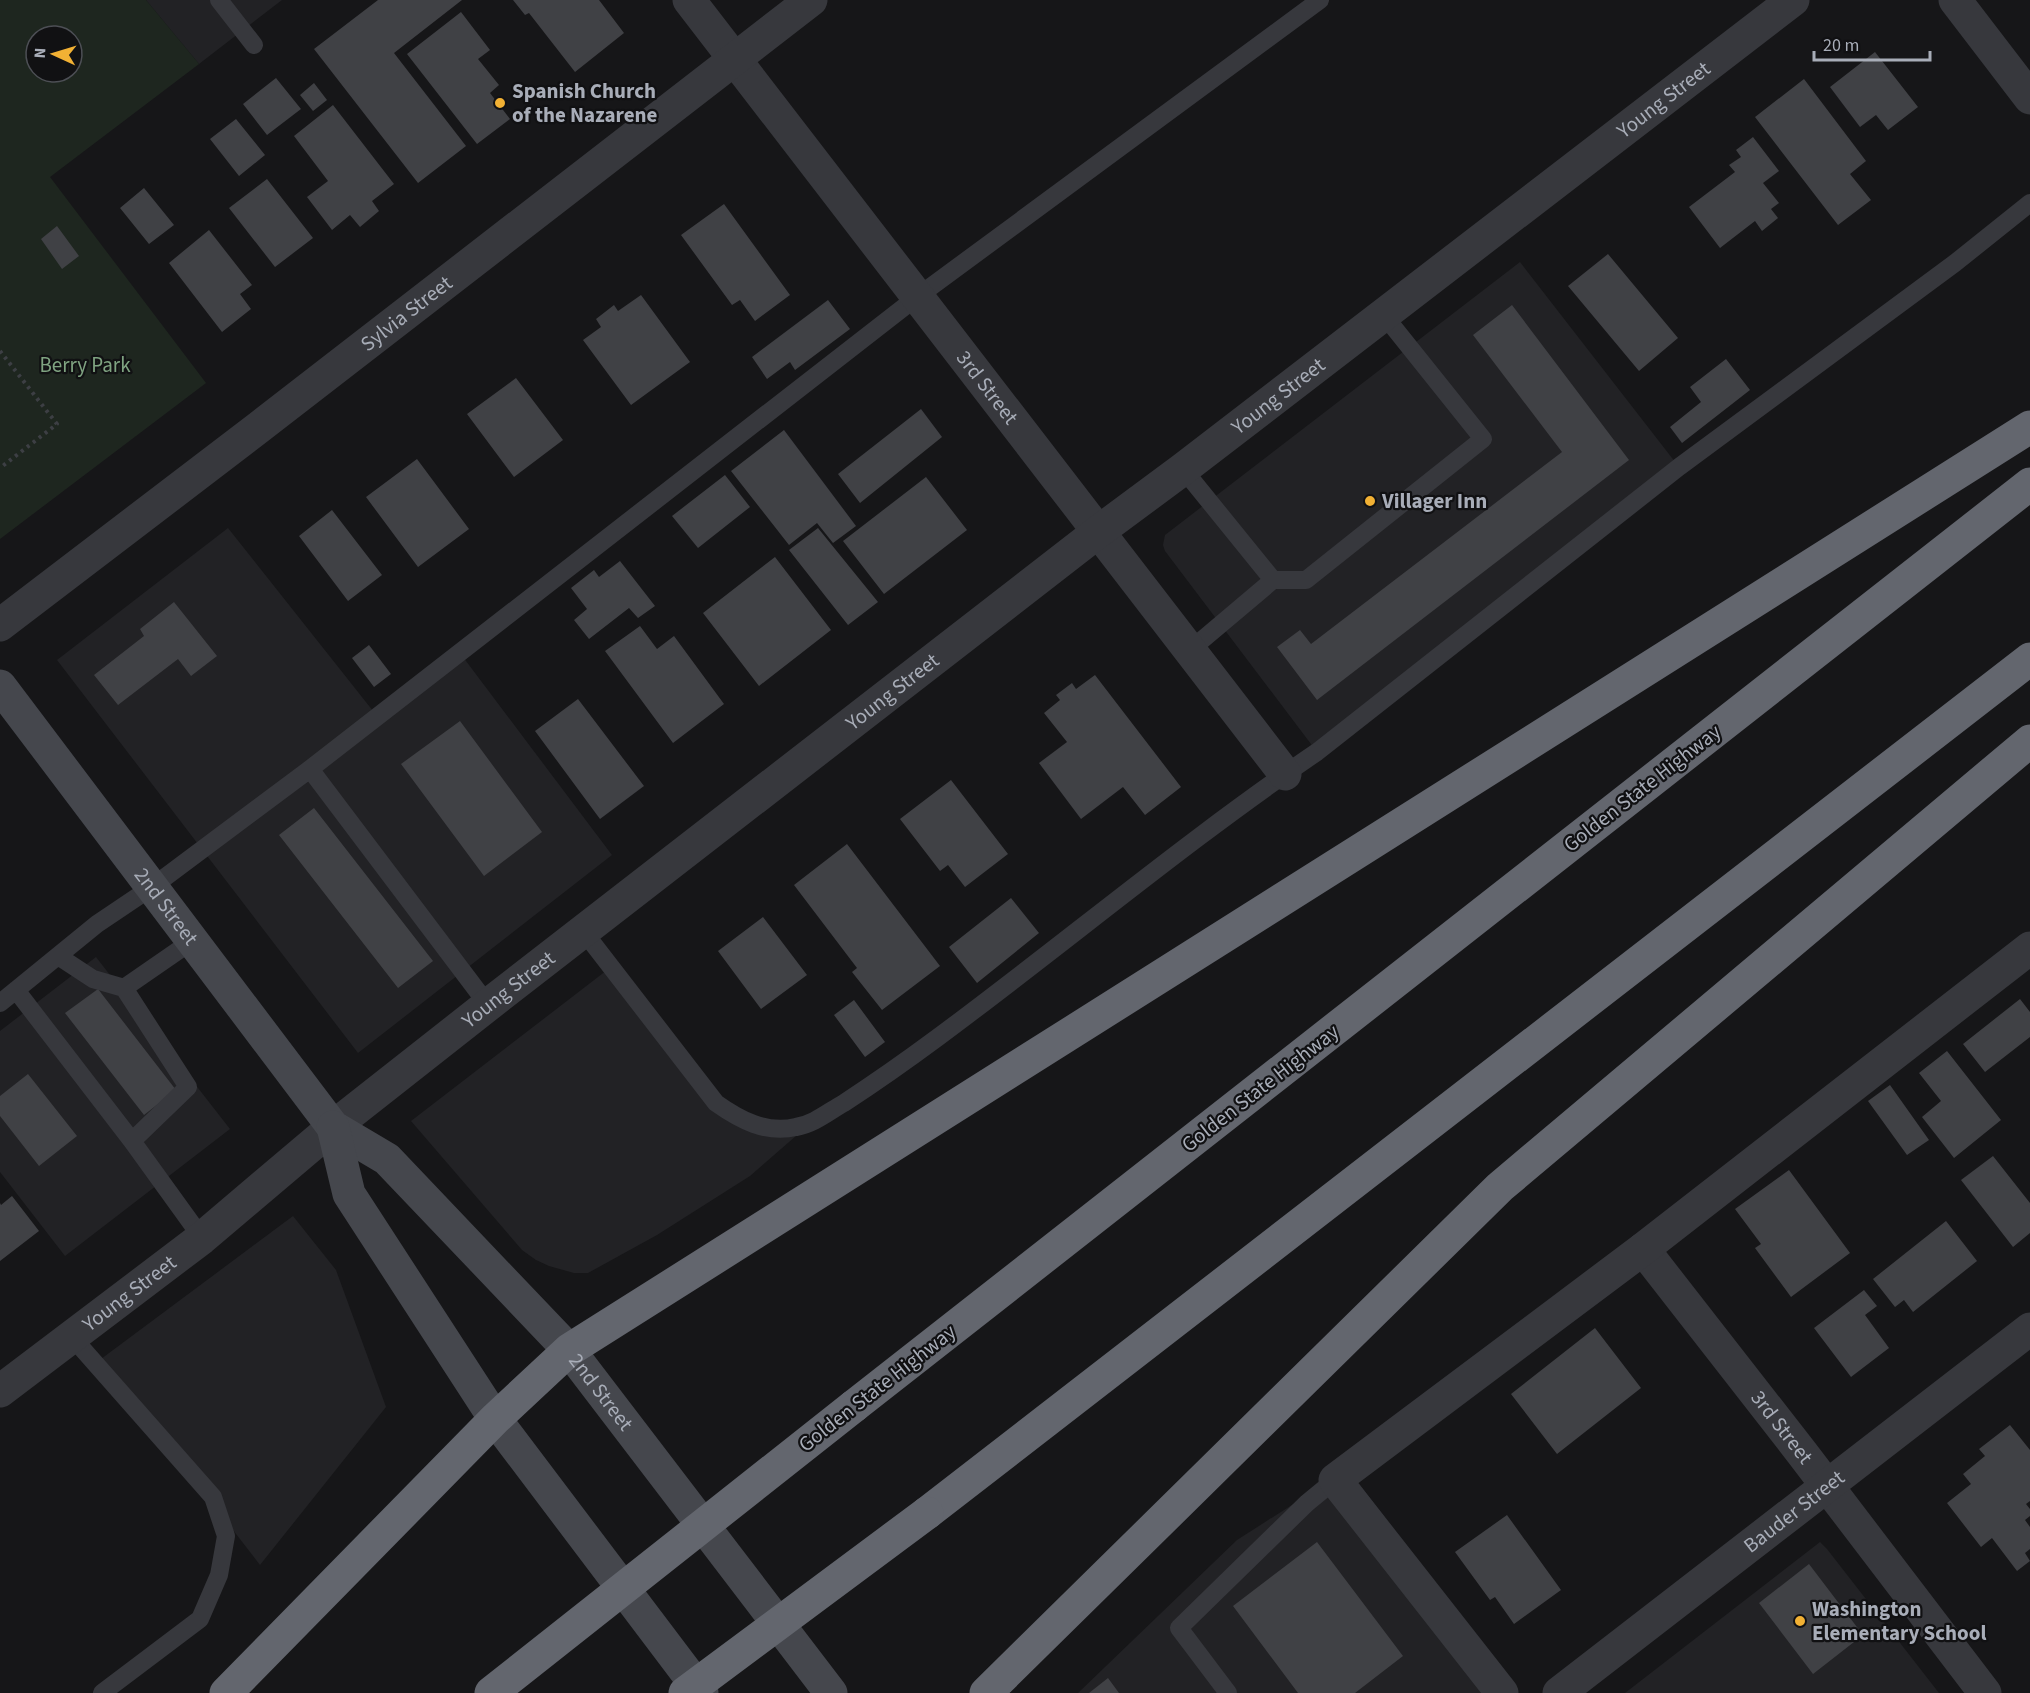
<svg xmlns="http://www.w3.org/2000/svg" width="2030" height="1693" font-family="'Source Sans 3',sans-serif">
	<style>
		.built { fill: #222225 }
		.green { fill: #1e261f; fill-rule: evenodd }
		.building { fill: #404145 }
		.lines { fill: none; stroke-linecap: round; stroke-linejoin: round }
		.path { stroke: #3d3f44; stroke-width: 4; stroke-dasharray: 3 4.5; stroke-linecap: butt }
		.service { stroke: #37383d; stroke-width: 18 }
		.minor { stroke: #37383d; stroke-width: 33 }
		.secondary { stroke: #45474d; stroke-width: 33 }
		.motorway { stroke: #63666e; stroke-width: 33 }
		.motorway-bridge { stroke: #63666e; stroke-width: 33 }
		.poi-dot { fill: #f2b134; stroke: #111113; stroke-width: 2 }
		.labels { text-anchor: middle; stroke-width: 4.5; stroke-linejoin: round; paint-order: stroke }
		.poi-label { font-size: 21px; font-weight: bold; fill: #a8adb8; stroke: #111113; text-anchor: start }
		.street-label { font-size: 21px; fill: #a8adb8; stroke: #111113 }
		.park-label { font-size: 21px; fill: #7fa381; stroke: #111113 }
	</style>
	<rect width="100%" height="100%" fill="#161618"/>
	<path class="built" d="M146 0H282L199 64Z
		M1520 262 1679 467 1317 752 1165 551 1163 545 1165 535Z
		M228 528 377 716 460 653 612 855 358 1053 57 660Z
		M96 957 230 1129 65 1256 0 1172V1031Z
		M611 967 692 1074 748 1123 812 1122 750 1176 657 1235 588 1273H574L549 1266 536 1260 522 1250 411 1121Z
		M293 1216 336 1270 386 1407 260 1565 101 1359Z
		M1348 1469 1507 1679 1489 1693H1078L1237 1540Z
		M1820 1542 1827 1549 1939 1693H1625Z"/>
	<path class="green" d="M0 0H146L199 64 50 177 206 383 0 539ZM36 36H72V72H36Z"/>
	<path class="building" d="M378 0H462L394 53 466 146 418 183 314 49Z
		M513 0H599L624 33 575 72 529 13 525 15Z
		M461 12 490 50 478 59 499 85 490 93 510 119 477 144 407 54Z
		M1875 52 1918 107 1888 130 1876 115 1860 127 1830 87Z
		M276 78 301 109 267 135 243 104Z
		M1804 79 1866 161 1850 174 1871 200 1838 225 1755 117Z
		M314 83 327 100 313 111 300 95Z
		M333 105 394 184 372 201 379 211 360 227 350 215 332 230 307 197 328 181 294 136Z
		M236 119 265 155 239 176 210 139Z
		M1753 137 1779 171 1763 183 1779 203 1771 209 1778 218 1762 231 1755 221 1720 248 1689 207 1735 172 1729 165 1741 157 1736 150Z
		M267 179 313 238 275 267 229 208Z
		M144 188 174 225 149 244 120 208Z
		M724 204 790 295 755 321 740 300 732 305 681 235Z
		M57 226 79 256 62 269 41 239Z
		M209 230 252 285 240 294 251 309 222 332 169 263Z
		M1608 254 1678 338 1639 371 1568 286Z
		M641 295 690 362 631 405 583 340 601 327 596 319 614 305 618 311Z
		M828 300 850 329 795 370 790 362 767 379 752 357Z
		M1512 305 1629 460 1317 700 1277 647 1300 630 1311 644 1562 452 1473 335Z
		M1726 359 1750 390 1682 443 1670 427 1701 402 1690 387Z
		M516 378 563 440 514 477 467 414Z
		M921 409 942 437 860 503 838 474Z
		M784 430 856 526 833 543 817 523 789 545 731 471Z
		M417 459 469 529 418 567 366 497Z
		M725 475 750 507 698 548 672 516Z
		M926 477 967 530 884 594 843 541Z
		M332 510 382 575 348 601 299 536Z
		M818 528 878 602 848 625 789 550Z
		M775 557 831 630 759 686 703 613Z
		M620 561 655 606 638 618 629 608 589 639 574 620 587 609 571 588 594 570 599 577Z
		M174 602 217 656 191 676 178 659 118 705 94 675 144 636 140 629Z
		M640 626 657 649 674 636 724 704 673 743 605 651Z
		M369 645 391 674 374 687 352 658Z
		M1095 675 1181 787 1145 815 1123 787 1081 819 1039 763 1067 742 1044 713 1060 700 1056 695 1072 683 1076 689Z
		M578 699 644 786 600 819 535 731Z
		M460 721 542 832 484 876 401 764Z
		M951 780 1008 854 965 887 948 865 940 871 900 819Z
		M314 808 433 961 398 988 279 835Z
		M847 844 940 966 882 1010 852 972 857 968 794 885Z
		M1011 898 1039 933 977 983 949 947Z
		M763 917 807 975 761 1009 718 951Z
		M98 989 176 1090 144 1115 65 1013Z
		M2020 999 2030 1012V1037L1985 1072 1963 1044Z
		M854 1000 885 1042 865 1057 834 1015Z
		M1947 1051 2001 1120 1954 1158 1922 1117 1941 1101 1919 1073Z
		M28 1074 77 1136 39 1166 0 1116V1096Z
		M1890 1085 1929 1140 1907 1155 1868 1101Z
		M1993 1156 2030 1203V1233L2013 1247 1961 1180Z
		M1789 1170 1850 1253 1791 1297 1755 1248 1761 1244 1735 1209Z
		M12 1196 39 1231 0 1261V1203L1 1205Z
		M1946 1221 1977 1261 1913 1312 1904 1300 1895 1307 1873 1279Z
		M1864 1290 1877 1306 1865 1315 1889 1348 1851 1377 1814 1328Z
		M1595 1328 1641 1388 1557 1454 1511 1394Z
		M2010 1425 2030 1450V1501L2026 1504 2030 1509V1516L2025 1520 2030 1527V1549L2025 1553 2030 1561 2017 1571 1992 1538 1981 1547 1947 1503 1971 1484 1963 1474 1985 1456 1979 1449Z
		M1507 1515 1561 1590 1514 1624 1495 1597 1490 1600 1455 1552Z
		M1317 1542 1403 1656 1355 1693H1298L1233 1606Z
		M1809 1564 1863 1635 1813 1674 1759 1603Z
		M1108 1678 1119 1693H1089Z"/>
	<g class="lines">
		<path class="path" d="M0 351 57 424 0 468"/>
		<path class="service" d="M219 0 254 45
			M1183 469 1273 580
			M1189 651 1273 580H1306L1483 439 1383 314
			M310 769 488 1005
			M584 932 716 1103C740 1120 766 1134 796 1127 814 1124 828 1112 844 1103 876 1082 906 1061 937 1038 1064 944 1186 841 1317 752L1679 467 1955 263 2030 203
			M58 956 93 979 124 988 192 941
			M124 988 188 1087 132 1141
			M16 990 132 1141 202 1238
			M0 1003 97 924 152 887 310 769 917 297 1320 0
			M72 1337 213 1497 226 1536 219 1575 200 1619 102 1693
			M1228 1693 1179 1628 1307 1503 1335 1480"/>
		<g class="minor">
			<path id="s1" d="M689 0 1285 774"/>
			<path d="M1955 0 2030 98"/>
			<path id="s2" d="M0 625 258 428 811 0"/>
			<path id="s3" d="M1643 1249 1802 1453 1985 1693"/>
			<path id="s4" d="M0 1391 202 1238 333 1127 488 1005 1098 532 1183 469 1793 0"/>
			<path d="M1502 1693 1335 1480 1643 1249 2030 948"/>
			<path id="s5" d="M1559 1693 2030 1329"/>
		</g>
		<g class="secondary">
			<path id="s6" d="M0 686 333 1127 387 1159 569 1350 831 1693"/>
			<path d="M333 1127 349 1194 495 1419 702 1693"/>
		</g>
		<path class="motorway" d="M854 1406 2030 484
			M927 1513 2030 659
			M226 1693 495 1419 569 1350 2030 427
			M986 1693 1500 1187 2030 741"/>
		<path class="motorway-bridge" d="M491 1693 854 1406
			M685 1693 927 1513"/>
	</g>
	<g class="poi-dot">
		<circle cx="500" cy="103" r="6"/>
		<circle cx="1370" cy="501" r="6"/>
		<circle cx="1800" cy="1621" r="6"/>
	</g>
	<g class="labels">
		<g class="poi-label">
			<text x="512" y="98">Spanish Church<tspan x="512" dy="24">of the Nazarene</tspan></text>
			<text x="1382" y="508">Villager Inn</text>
			<text x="1812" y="1616">Washington<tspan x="1812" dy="24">Elementary School</tspan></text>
		</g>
		<g class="street-label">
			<text dy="7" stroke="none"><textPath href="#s4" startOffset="2106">Young Street</textPath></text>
			<text dy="7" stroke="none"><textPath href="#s2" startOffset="512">Sylvia Street</textPath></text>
			<text dy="7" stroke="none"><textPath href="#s1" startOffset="489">3rd Street</textPath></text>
			<text dy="7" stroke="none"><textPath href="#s4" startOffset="1620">Young Street</textPath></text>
			<text dy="7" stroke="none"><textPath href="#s4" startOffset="1134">Young Street</textPath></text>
			<text transform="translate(1642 788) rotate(-38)" y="7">Golden State Highway</text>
			<text dy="7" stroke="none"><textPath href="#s6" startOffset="276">2nd Street</textPath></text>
			<text dy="7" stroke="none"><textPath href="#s4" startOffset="648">Young Street</textPath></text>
			<text transform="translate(1260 1088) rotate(-38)" y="7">Golden State Highway</text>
			<text dy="7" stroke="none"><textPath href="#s4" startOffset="162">Young Street</textPath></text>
			<text transform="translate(877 1388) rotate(-38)" y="7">Golden State Highway</text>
			<text dy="7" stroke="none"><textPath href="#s6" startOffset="932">2nd Street</textPath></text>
			<text dy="7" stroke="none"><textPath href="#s3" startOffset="226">3rd Street</textPath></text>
			<text dy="7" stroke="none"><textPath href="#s5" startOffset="297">Bauder Street</textPath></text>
		</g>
		<g class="park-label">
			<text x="85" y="372">Berry Park</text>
		</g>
	</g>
	<g transform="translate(54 54) rotate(274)"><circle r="28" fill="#111113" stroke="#4d4f55" stroke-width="1.5"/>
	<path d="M0-4.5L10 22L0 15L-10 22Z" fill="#f2b134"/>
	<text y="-9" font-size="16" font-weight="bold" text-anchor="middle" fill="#a8adb8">N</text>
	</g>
	<path d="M1814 51v9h116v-9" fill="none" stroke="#a8adb8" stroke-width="3"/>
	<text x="1823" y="51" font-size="18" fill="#a8adb8" stroke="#111113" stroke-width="4.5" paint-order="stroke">20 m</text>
</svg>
